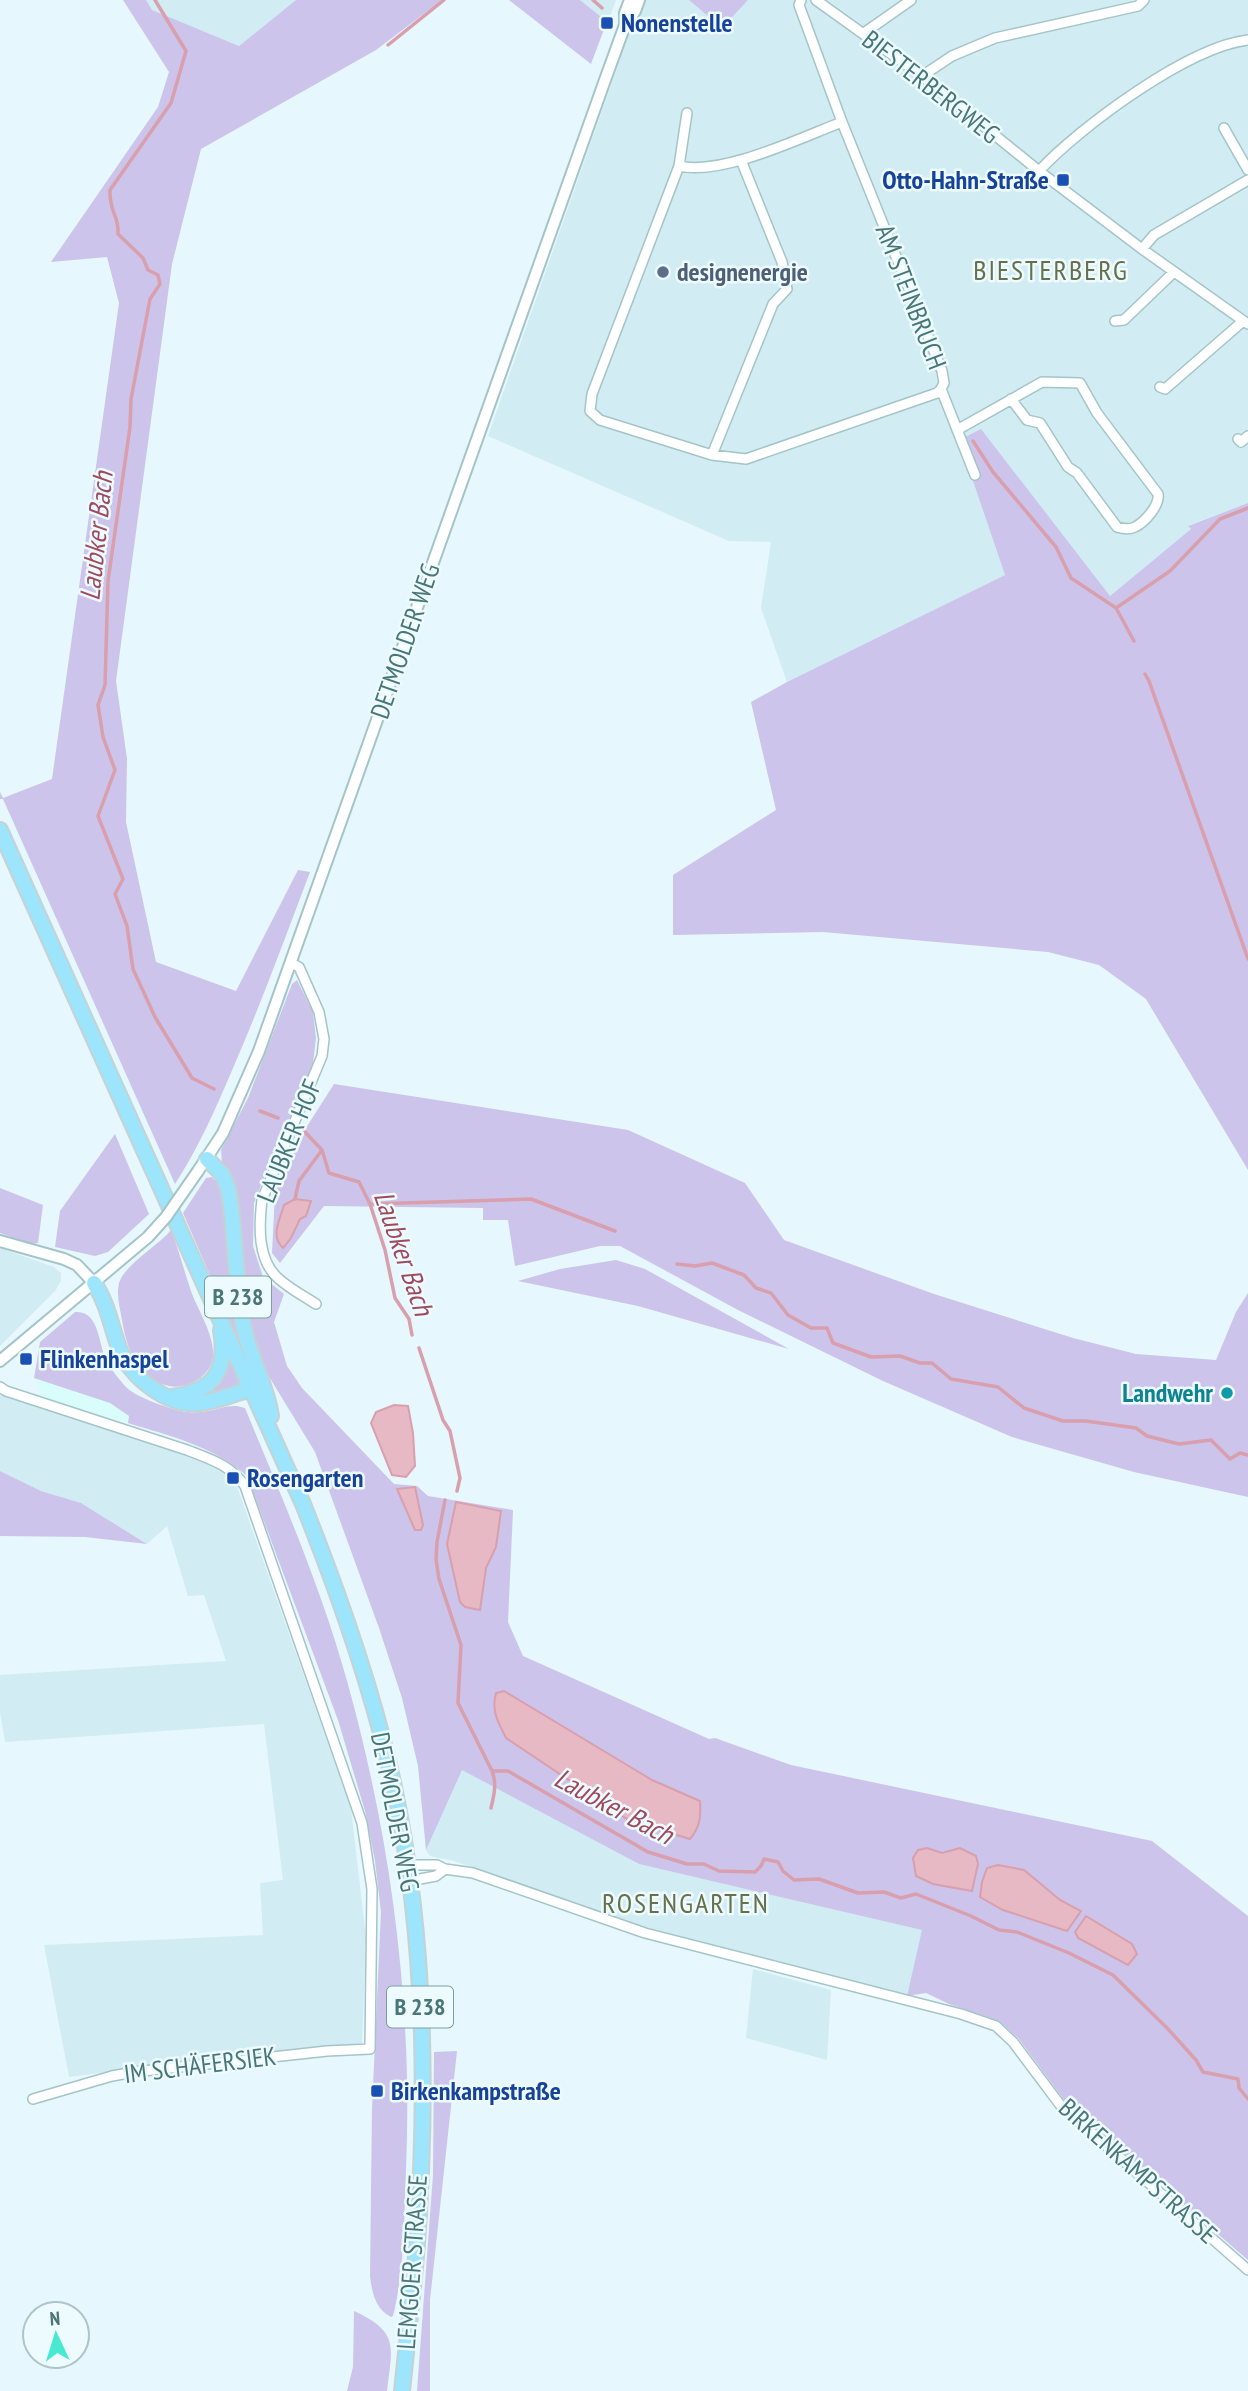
<svg xmlns="http://www.w3.org/2000/svg" width="1248" height="2391" font-family="'PT Sans Narrow',sans-serif">
	<style>
		.residential { fill: #d1ecf2 }
		.commercial { fill: #d9fdfb }
		.green { fill: #ccc4eb; fill-rule: evenodd }
		.water { fill: #e7b9c4; stroke: #d99fac; stroke-width: 2 }
		.lines { fill: none; stroke-linecap: round; stroke-linejoin: round }
		.stream { stroke: #d99fac; stroke-width: 3.5 }
		.minor-casing { stroke: #a4c5c8; stroke-width: 12 }
		.tertiary-casing { stroke: #a4c5c8; stroke-width: 14 }
		.primary-casing { stroke: #c5d3d3; stroke-width: 18 }
		.minor { stroke: #fff; stroke-width: 9 }
		.tertiary { stroke: #fff; stroke-width: 10 }
		.primary { stroke: #9de4fd; stroke-width: 14 }
		.tertiary-bridge-casing { stroke: #a4c5c8; stroke-width: 14; stroke-linecap: butt }
		.tertiary-bridge { stroke: #fff; stroke-width: 10 }
		.transit-dot { fill: #1a4fb4; stroke: #edfbff; stroke-width: 2.5 }
		.service-dot { fill: #5c6f8a; stroke: #edfbff; stroke-width: 2.5 }
		.culture-dot { fill: #0f9aa8; stroke: #edfbff; stroke-width: 2.5 }
		.labels { text-anchor: middle; stroke-width: 5; stroke-linejoin: round; paint-order: stroke }
		.shield { fill: #edfbff; stroke: #7b9f9f; stroke-width: 2 }
		.shield-label { font-size: 24px; font-weight: bold; fill: #4a7776 }
		.transit-label { font-size: 26px; font-weight: bold; fill: #164399; stroke: #edfbff; text-anchor: start }
		.street-label { font-size: 26px; fill: #4a7776; stroke: #edfbff }
		.service-label { font-size: 26px; font-weight: bold; fill: #4e5e75; stroke: #edfbff; text-anchor: start }
		.culture-label { font-size: 26px; font-weight: bold; fill: #0d838f; stroke: #edfbff; text-anchor: end }
		.neighbourhood-label { font-size: 28px; letter-spacing: 2px; fill: #66714c; stroke: #edfbff }
		.water-label { font-size: 28px; font-style: italic; fill: #a04b5d; stroke: #edfbff }
	</style>
	<rect width="100%" height="100%" fill="#e6f7fd"/>
	<path class="residential" d="M146 0H296L239 46 151 10Z
		M580 0H616L609 19 606 18 605 20Z
		M643 0H689L722 28 748 0H1248V503L1189 525 1191 529 1110 596 959 440 1005 575 787 682 761 608 771 542 729 541 488 436 631 28Z
		M0 1248 54 1267 61 1273V1281L55 1291 0 1346Z
		M0 1395 191 1457 228 1473 235 1481 351 1809 366 1938 362 2043 160 2065 69 2077 44 1945 263 1935 260 1883 283 1880 264 1724 5 1742 0 1712V1675L226 1661 204 1595 188 1596 167 1526 147 1544 81 1503 41 1491 0 1471Z
		M461 1769 639 1864 923 1930 907 1996 646 1927 454 1861 430 1856 426 1850Z
		M753 1969 831 1990 827 2060 746 2038Z"/>
	<path class="commercial" d="M34 1378 110 1403 130 1417 128 1423 42 1398Z"/>
	<path class="green" d="M123 0H146L152 10 239 46 296 0H442L376 50 201 149 172 264 116 681 127 759 126 822 156 962 236 991 298 870 310 872C285 938 261 1004 233 1068 216 1108 199 1147 175 1184L3 799H0V792L3 798 52 779 119 303 107 257 51 262 158 107 169 72Z
		M509 0H580L605 20 604 23 606 24 591 64Z
		M689 0H748L722 28Z
		M981 429 1110 596 1191 529 1188 526 1248 503V1170L1146 999 1099 965 1048 952 823 932 673 935V875L776 810 751 702 787 682 1005 575 959 440Z
		M297 980 313 1012 316 1038 312 1071 275 1149 254 1203 253 1246 263 1277 284 1294 274 1322 287 1366 302 1388 394 1484 417 1486 428 1496 513 1510 508 1622 523 1656 709 1739 715 1738 791 1765 1152 1841 1248 1916V2260L1067 2104 1018 2038 999 2021 949 2004 926 1993 907 1996 922 1930 639 1864 462 1770 426 1850 418 1766 402 1698 379 1628 315 1452 268 1375 260 1355 245 1309 222 1165 221 1150 248 1098 292 984ZM456 1502 496 1547 486 1568 480 1610ZM504 1691 652 1780 690 1839 506 1738Z
		M334 1084 628 1130 745 1183 784 1240 934 1294 1073 1338 1136 1354 1216 1360 1236 1312 1248 1293V1497L1134 1472 1012 1437 883 1381 738 1310 620 1246H600L515 1266 508 1220H483V1208L324 1206 280 1263 272 1253 275 1193 297 1142Z
		M115 1134 149 1214 108 1252 95 1256 55 1247 60 1211Z
		M212 1177 223 1189 233 1307 240 1333 236 1335 183 1213 206 1178Z
		M0 1188 43 1205 38 1243 31 1244 0 1233Z
		M171 1230C179 1250 184 1271 191 1291 198 1311 215 1335 213 1357 211 1376 187 1390 169 1386 158 1384 149 1377 142 1369 129 1356 125 1337 122 1320 120 1308 116 1295 119 1283 125 1264 158 1246 171 1230Z
		M616 1260 645 1269 789 1349 638 1306 518 1281 560 1269Z
		M75 1312C100 1310 98 1345 107 1362 112 1370 120 1381 127 1388 136 1397 174 1411 187 1412 193 1413 202 1412 208 1411 223 1408 231 1403 245 1408 282 1498 321 1587 347 1681 391 1838 413 2005 406 2168 404 2217 405 2268 393 2316L391 2317C375 2309 372 2292 370 2276L372 2109 381 1912 375 1861 365 1811 338 1720 247 1476C213 1446 170 1436 128 1423L129 1416 110 1403 34 1378 40 1342Z
		M230 1358 240 1380 236 1388 195 1397Z
		M0 1471 41 1491 81 1503 147 1544 85 1537 0 1536Z
		M457 2051 430 2300V2391H417L433 2175 434 2052Z
		M354 2311C400 2332 392 2347 387 2391H347L353 2367Z"/>
	<path class="water" d="M295 1199 311 1201 306 1216 300 1219 291 1238 283 1248C270 1236 280 1220 284 1205Z
		M394 1405 408 1406 413 1433 415 1466 406 1477 392 1475 371 1423 376 1412Z
		M415 1487 423 1525 421 1530H415L397 1489Z
		M456 1502 501 1511 496 1547 486 1568 480 1610 465 1607 460 1602 447 1544Z
		M504 1691 652 1780 700 1801C701 1817 700 1827 690 1839L630 1821 506 1738C498 1722 491 1711 496 1693Z
		M927 1848 942 1853 960 1848 976 1856 978 1864 972 1891 933 1884 916 1876 913 1858 918 1850Z
		M998 1865 1024 1870 1060 1900 1081 1911 1067 1931 1003 1910 980 1897 982 1882 987 1868Z
		M1086 1916 1132 1944 1137 1954 1128 1965 1078 1938 1075 1932Z"/>
	<g class="lines">
		<path class="stream" d="M155 0 186 51 171 103 110 190C109 213 119 214 118 234L143 258 148 270 158 275 160 284 150 299 131 399 130 427 108 581 105 685 98 705 103 737 115 770 98 816 123 879 115 894 127 926 133 969 155 1017 192 1078 214 1089
			M593 0 602 8
			M388 45 444 0
			M973 441 993 472 1056 547 1071 578 1116 608 1134 641
			M1116 608 1170 571 1220 519 1248 508
			M1145 674 1149 681 1248 959
			M260 1111 278 1118
			M304 1131 322 1150 329 1173 359 1182 370 1204 385 1250 395 1298 409 1319 412 1335
			M295 1199 299 1181 322 1150
			M370 1204 531 1199 615 1231
			M677 1264 695 1266 712 1263 744 1275 756 1288 771 1293 788 1315 811 1328H827L833 1343 871 1357 900 1356 920 1363H932L951 1379 998 1387 1024 1408 1063 1421H1086L1136 1428 1147 1436 1179 1444 1211 1440 1230 1459 1240 1453 1248 1455
			M419 1348 443 1420 450 1431 460 1478 457 1491
			M445 1500 437 1542 436 1559 439 1579 461 1645 458 1703 492 1771H508L648 1852 687 1864H704L719 1871 755 1872 761 1866 764 1859 778 1862 783 1871 794 1880 819 1879 858 1893 884 1892 901 1898 916 1894 971 1916 999 1930 1017 1932 1069 1953 1113 1975 1168 2029 1196 2060 1203 2072 1238 2079 1239 2088 1248 2099
			M491 1808C494 1795 497 1784 492 1771"/>
		<defs>
			<path id="minor" d="M801 0 799 5 842 122 942 371 944 383 941 389 975 475
				M816 0 922 76 1039 171 1142 249 1248 324
				M864 33 911 0
				M922 76 952 56 995 38 1138 6 1144 0
				M842 122C800 138 722 176 679 166L592 394 590 411 600 420 712 455 746 459 937 393 941 389
				M1224 128 1248 170
				M679 166 687 113
				M1039 171C1080 127 1188 47 1248 40
				M1142 249 1154 235 1248 180
				M1115 321 1124 320 1174 272
				M1160 387 1165 389 1242 322
				M957 430 1042 382 1080 383 1097 413 1158 494C1160 505 1145 522 1135 527 1129 530 1123 529 1117 527L1077 473 1068 467 1040 423 1027 420 1011 399
				M1238 439 1241 442 1248 436
				M712 455 773 304 787 289 782 262 741 160
				M291 963 299 967 319 1012 324 1039 322 1056 262 1200C259 1225 257 1261 279 1279 290 1289 304 1296 316 1304
				M0 1387 6 1391 187 1450C210 1459 231 1465 245 1486L362 1823 372 1889 370 2049 327 2051 134 2072 112 2076 33 2099
				M407 1865H437L445 1869 473 1873 645 1933 961 2014 996 2026 1013 2042 1061 2106 1248 2270
				M409 1881 436 1876 445 1869"/>
			<path id="tertiary" d="M625 25V13L630 0
				M198 1171 223 1133 259 1051 605 80 625 25 635 11 639 0
				M0 1241 64 1259 77 1265 94 1283
				M0 1361 148 1237"/>
			<path id="primary" d="M0 830 303 1504C337 1589 368 1676 389 1765 425 1917 428 2088 417 2244 413 2293 407 2342 402 2391
				M207 1159 222 1174 228 1188C237 1234 234 1282 244 1328 250 1358 267 1386 271 1416
				M94 1283C108 1304 111 1326 119 1348 131 1378 168 1407 200 1403 218 1401 236 1393 253 1388
				M172 1397C213 1391 228 1372 221 1330"/>
		</defs>
		<use href="#minor" class="minor-casing"/>
		<use href="#tertiary" class="tertiary-casing"/>
		<use href="#primary" class="primary-casing"/>
		<use href="#minor" class="minor"/>
		<use href="#tertiary" class="tertiary"/>
		<use href="#primary" class="primary"/>
		<defs>
			<path id="tertiary-bridge" d="M148 1237 166 1217 198 1171"/>
		</defs>
		<use href="#tertiary-bridge" class="tertiary-bridge-casing"/>
		<use href="#tertiary-bridge" class="tertiary-bridge"/>
	</g>
	<g class="transit-dot">
		<rect x="600" y="16" width="14" height="14" rx="3.5"/>
		<rect x="1056" y="173" width="14" height="14" rx="3.5"/>
		<rect x="19" y="1352" width="14" height="14" rx="3.5"/>
		<rect x="226" y="1471" width="14" height="14" rx="3.5"/>
		<rect x="370" y="2084" width="14" height="14" rx="3.5"/>
	</g>
	<circle class="service-dot" cx="663" cy="272" r="7"/>
	<circle class="culture-dot" cx="1227" cy="1393" r="7"/>
	<g class="labels">
		<g class="shield">
			<rect x="205" y="1276.5" width="66" height="41" rx="5"/>
			<rect x="387" y="1986.5" width="66" height="41" rx="5"/>
		</g>
		<g class="shield-label">
			<text x="238" y="1305">B 238</text>
			<text x="420" y="2015">B 238</text>
		</g>
		<g class="transit-label">
			<text x="621" y="32">Nonenstelle</text>
			<text x="1049" y="189" text-anchor="end">Otto-Hahn-Straße</text>
			<text x="40" y="1368">Flinkenhaspel</text>
			<text x="247" y="1487">Rosengarten</text>
			<text x="391" y="2100">Birkenkampstraße</text>
		</g>
		<g class="street-label">
			<text transform="translate(931 87) rotate(38)" y="9">BIESTERBERGWEG</text>
			<text transform="translate(911 297) rotate(69)" y="9">AM STEINBRUCH</text>
			<text transform="translate(405 641) rotate(-71)" y="9">DETMOLDER WEG</text>
			<text transform="translate(289 1141) rotate(-68)" y="9">LAUBKER HOF</text>
			<text transform="translate(395 1812) rotate(79)" y="9">DETMOLDER WEG</text>
			<text transform="translate(200 2065) rotate(-7)" y="9">IM SCHÄFERSIEK</text>
			<text transform="translate(1138 2171) rotate(42)" y="9">BIRKENKAMPSTRASSE</text>
			<text transform="translate(412 2262) rotate(-86)" y="9">LEMGOER STRASSE</text>
		</g>
		<g class="service-label">
			<text x="677" y="281">designenergie</text>
		</g>
		<g class="culture-label">
			<text x="1213" y="1402">Landwehr</text>
		</g>
		<g class="neighbourhood-label">
			<text x="1051" y="280">BIESTERBERG</text>
			<text x="686" y="1913">ROSENGARTEN</text>
		</g>
		<g class="water-label">
			<text transform="translate(96 536) rotate(-84)" y="10">Laubker Bach</text>
			<text transform="translate(404 1253) rotate(71)" y="10">Laubker Bach</text>
			<text transform="translate(614 1806) rotate(28)" y="10">Laubker Bach</text>
		</g>
	</g>
	<g transform="translate(56 2335) rotate(356)"><circle r="33" fill="#edfbff" stroke="#acc6c8" stroke-width="2"/>
	<path d="M0-5L12 26L0 18L-12 26Z" fill="#48e9d1"/>
	<text y="-10" font-size="19" font-weight="bold" text-anchor="middle" fill="#4a7776">N</text>
	</g>
</svg>
